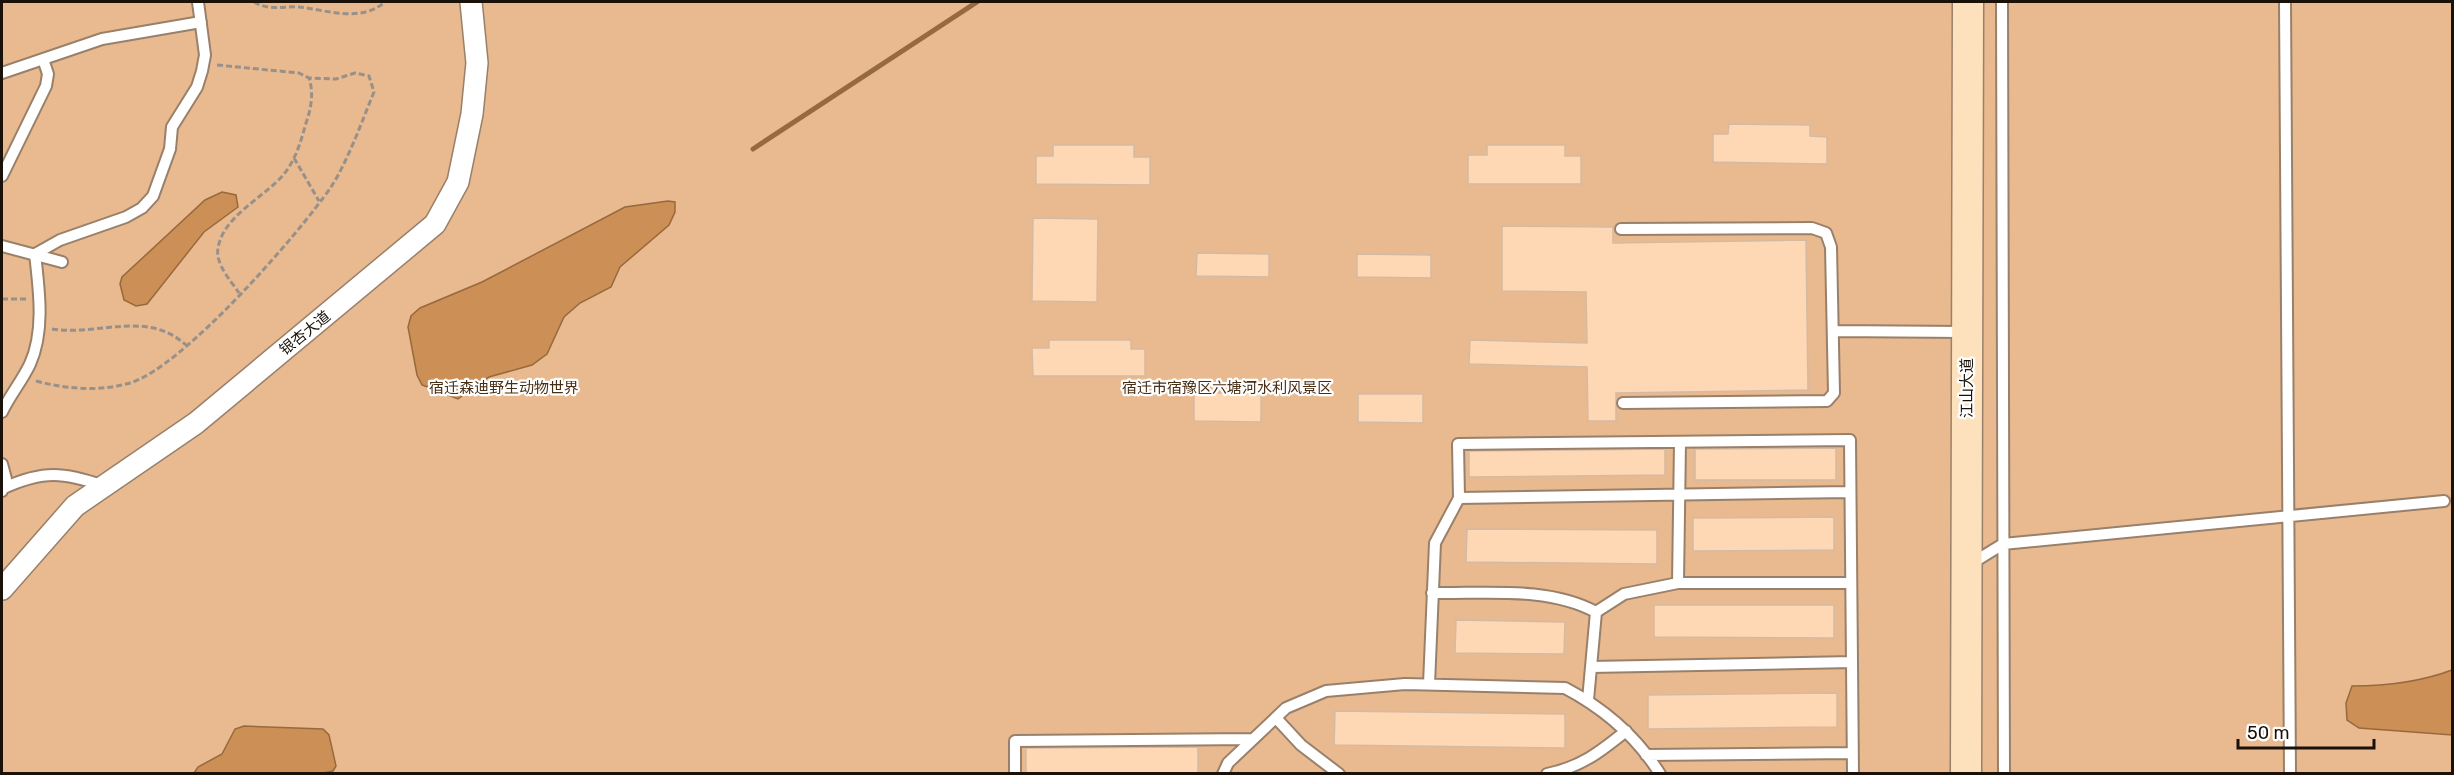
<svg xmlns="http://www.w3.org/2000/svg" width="2454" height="775" font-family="Rubik,'Noto Sans SC',sans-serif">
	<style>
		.green { fill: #e9b98f }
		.water { fill: #cc8f55; stroke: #97693e; stroke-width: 1.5 }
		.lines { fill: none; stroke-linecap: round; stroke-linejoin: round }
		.stream { stroke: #97693e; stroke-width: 5 }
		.building { fill: #fed7b5; stroke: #d5baa3; stroke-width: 1.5 }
		.lane-casing { stroke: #99806a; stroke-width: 14 }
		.street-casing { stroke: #99806a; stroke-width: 24 }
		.secondary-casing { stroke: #99806a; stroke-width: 33 }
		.path { stroke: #98918a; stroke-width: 3; stroke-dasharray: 6 3; stroke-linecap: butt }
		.lane { stroke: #fff; stroke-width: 10 }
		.street { stroke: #fff; stroke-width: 21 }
		.secondary { stroke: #fde0bc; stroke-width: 30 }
		.labels { text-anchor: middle; stroke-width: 4.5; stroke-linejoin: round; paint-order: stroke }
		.street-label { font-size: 15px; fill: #1a1108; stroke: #fff }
		.park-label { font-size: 15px; fill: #472e14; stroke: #fff }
	</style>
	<rect width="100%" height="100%" fill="#fcf6f1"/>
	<path class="green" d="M2 2H2452V773H2Z"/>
	<path class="water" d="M222 192 236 195 238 207 204 232 147 304 136 306 124 300 120 284 122 277 205 200Z
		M668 201 675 202V212L669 225 620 267 611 287 580 303 564 317 547 354 532 365 489 377 458 399 422 385 417 375 408 327 411 316 420 308 482 282 625 207Z
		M2452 670V735L2359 728 2347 720 2346 703 2352 686C2387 686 2420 682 2452 670Z
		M244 726 323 729 329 735 336 766 333 771 323 773H194L198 767 222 754 235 729Z"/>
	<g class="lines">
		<path class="stream" d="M753 149 977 2"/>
	</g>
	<path class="building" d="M1729 124 1810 125V136L1827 137V164L1713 162V134H1728Z
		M1053 145H1134V157H1150V185L1036 184V156H1053Z
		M1487 145H1565V156H1581V184H1468V155H1487Z
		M1033 218 1098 219 1097 302 1032 301Z
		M1502 226 1613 227V243L1806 240 1808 390 1616 393V421H1588L1587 367 1469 364 1470 340 1587 343 1586 292 1502 291Z
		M1197 253 1269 254V277L1196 276Z
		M1357 254 1431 255V278L1357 277Z
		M1049 340H1131V349H1145V376H1033L1032 348H1049Z
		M1194 393H1261V422L1194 421Z
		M1358 394H1423V423L1358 422Z
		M1836 448V480H1695V449Z
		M1665 449V475L1469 477V451Z
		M1834 517V550L1693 551V518Z
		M1467 529 1657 530V564L1466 562Z
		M1654 605H1834V638L1654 637Z
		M1456 620 1565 622 1564 654 1455 653Z
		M1837 693V727L1648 729V695Z
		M1335 711 1565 714V748L1334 745Z
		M1198 747V774H1026V748Z"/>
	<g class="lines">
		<defs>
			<path id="lane" d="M2002 2 2004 774
				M2285 2 2290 774
				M2 73 102 39 201 22
				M2 176 46 86 48 74 43 59
				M1621 229 1812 228 1826 233 1831 247 1834 393 1827 401 1623 403
				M2 246 62 262
				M1833 331 1964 332
				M2 412C10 395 22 381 30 364 45 331 39 289 35 254L60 240 126 217 142 208 153 196 170 149 172 127 197 87 202 71 205 55 198 2
				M2 464 6 479 2 491
				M4 488C43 470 64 472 104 486
				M1459 498 1850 492
				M1969 565 2003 544 2444 501
				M1678 583 1680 442
				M1432 593C1486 594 1548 586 1596 612
				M1591 667 1852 662
				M1429 684 1435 543 1459 498 1458 444 1850 440 1853 774
				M1588 700 1596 612 1624 594 1678 583H1851
				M1276 718 1301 745 1339 774
				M1646 755 1852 753
				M1015 774V741L1252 739
				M1223 774 1228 763 1286 708 1326 691 1405 684 1565 688C1603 708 1637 737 1660 774
				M1547 774C1581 767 1600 752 1626 731"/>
			<path id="street" d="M2 589 75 506 196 423 435 224 458 182 472 114 477 63 471 2"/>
			<path id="secondary" d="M1966 774 1968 2"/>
		</defs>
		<use href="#lane" class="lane-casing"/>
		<use href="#street" class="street-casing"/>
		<use href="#secondary" class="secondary-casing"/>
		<path class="path" d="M254 2C269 11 283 6 299 7 327 10 360 23 385 2
			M217 65 299 73 309 78C314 93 311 109 306 123 301 141 296 159 284 174 265 197 223 216 218 248 215 264 231 281 239 293
			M294 158 319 201
			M2 299H27
			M52 329C101 336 148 309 187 346
			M36 381C67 389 98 392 130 383 183 367 298 235 331 187 348 161 362 121 374 92L369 76 355 73 336 79 309 78"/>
		<use href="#lane" class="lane"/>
		<use href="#street" class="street"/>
		<use href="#secondary" class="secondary"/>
	</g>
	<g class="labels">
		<g class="street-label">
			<text transform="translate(305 333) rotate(-39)" y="5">银杏大道</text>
			<text transform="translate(1967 388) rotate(-90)" y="5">江山大道</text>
		</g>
		<g class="park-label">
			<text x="504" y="393">宿迁森迪野生动物世界</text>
			<text x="1227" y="393">宿迁市宿豫区六塘河水利风景区</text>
		</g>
	</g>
	<rect width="2454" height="775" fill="none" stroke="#1a1108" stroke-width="6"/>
	<path d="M2238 739v9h136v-9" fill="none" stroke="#1a1108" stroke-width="3"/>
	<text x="2247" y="739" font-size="18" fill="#1a1108" stroke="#ffffff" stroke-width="4.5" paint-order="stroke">50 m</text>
</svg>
